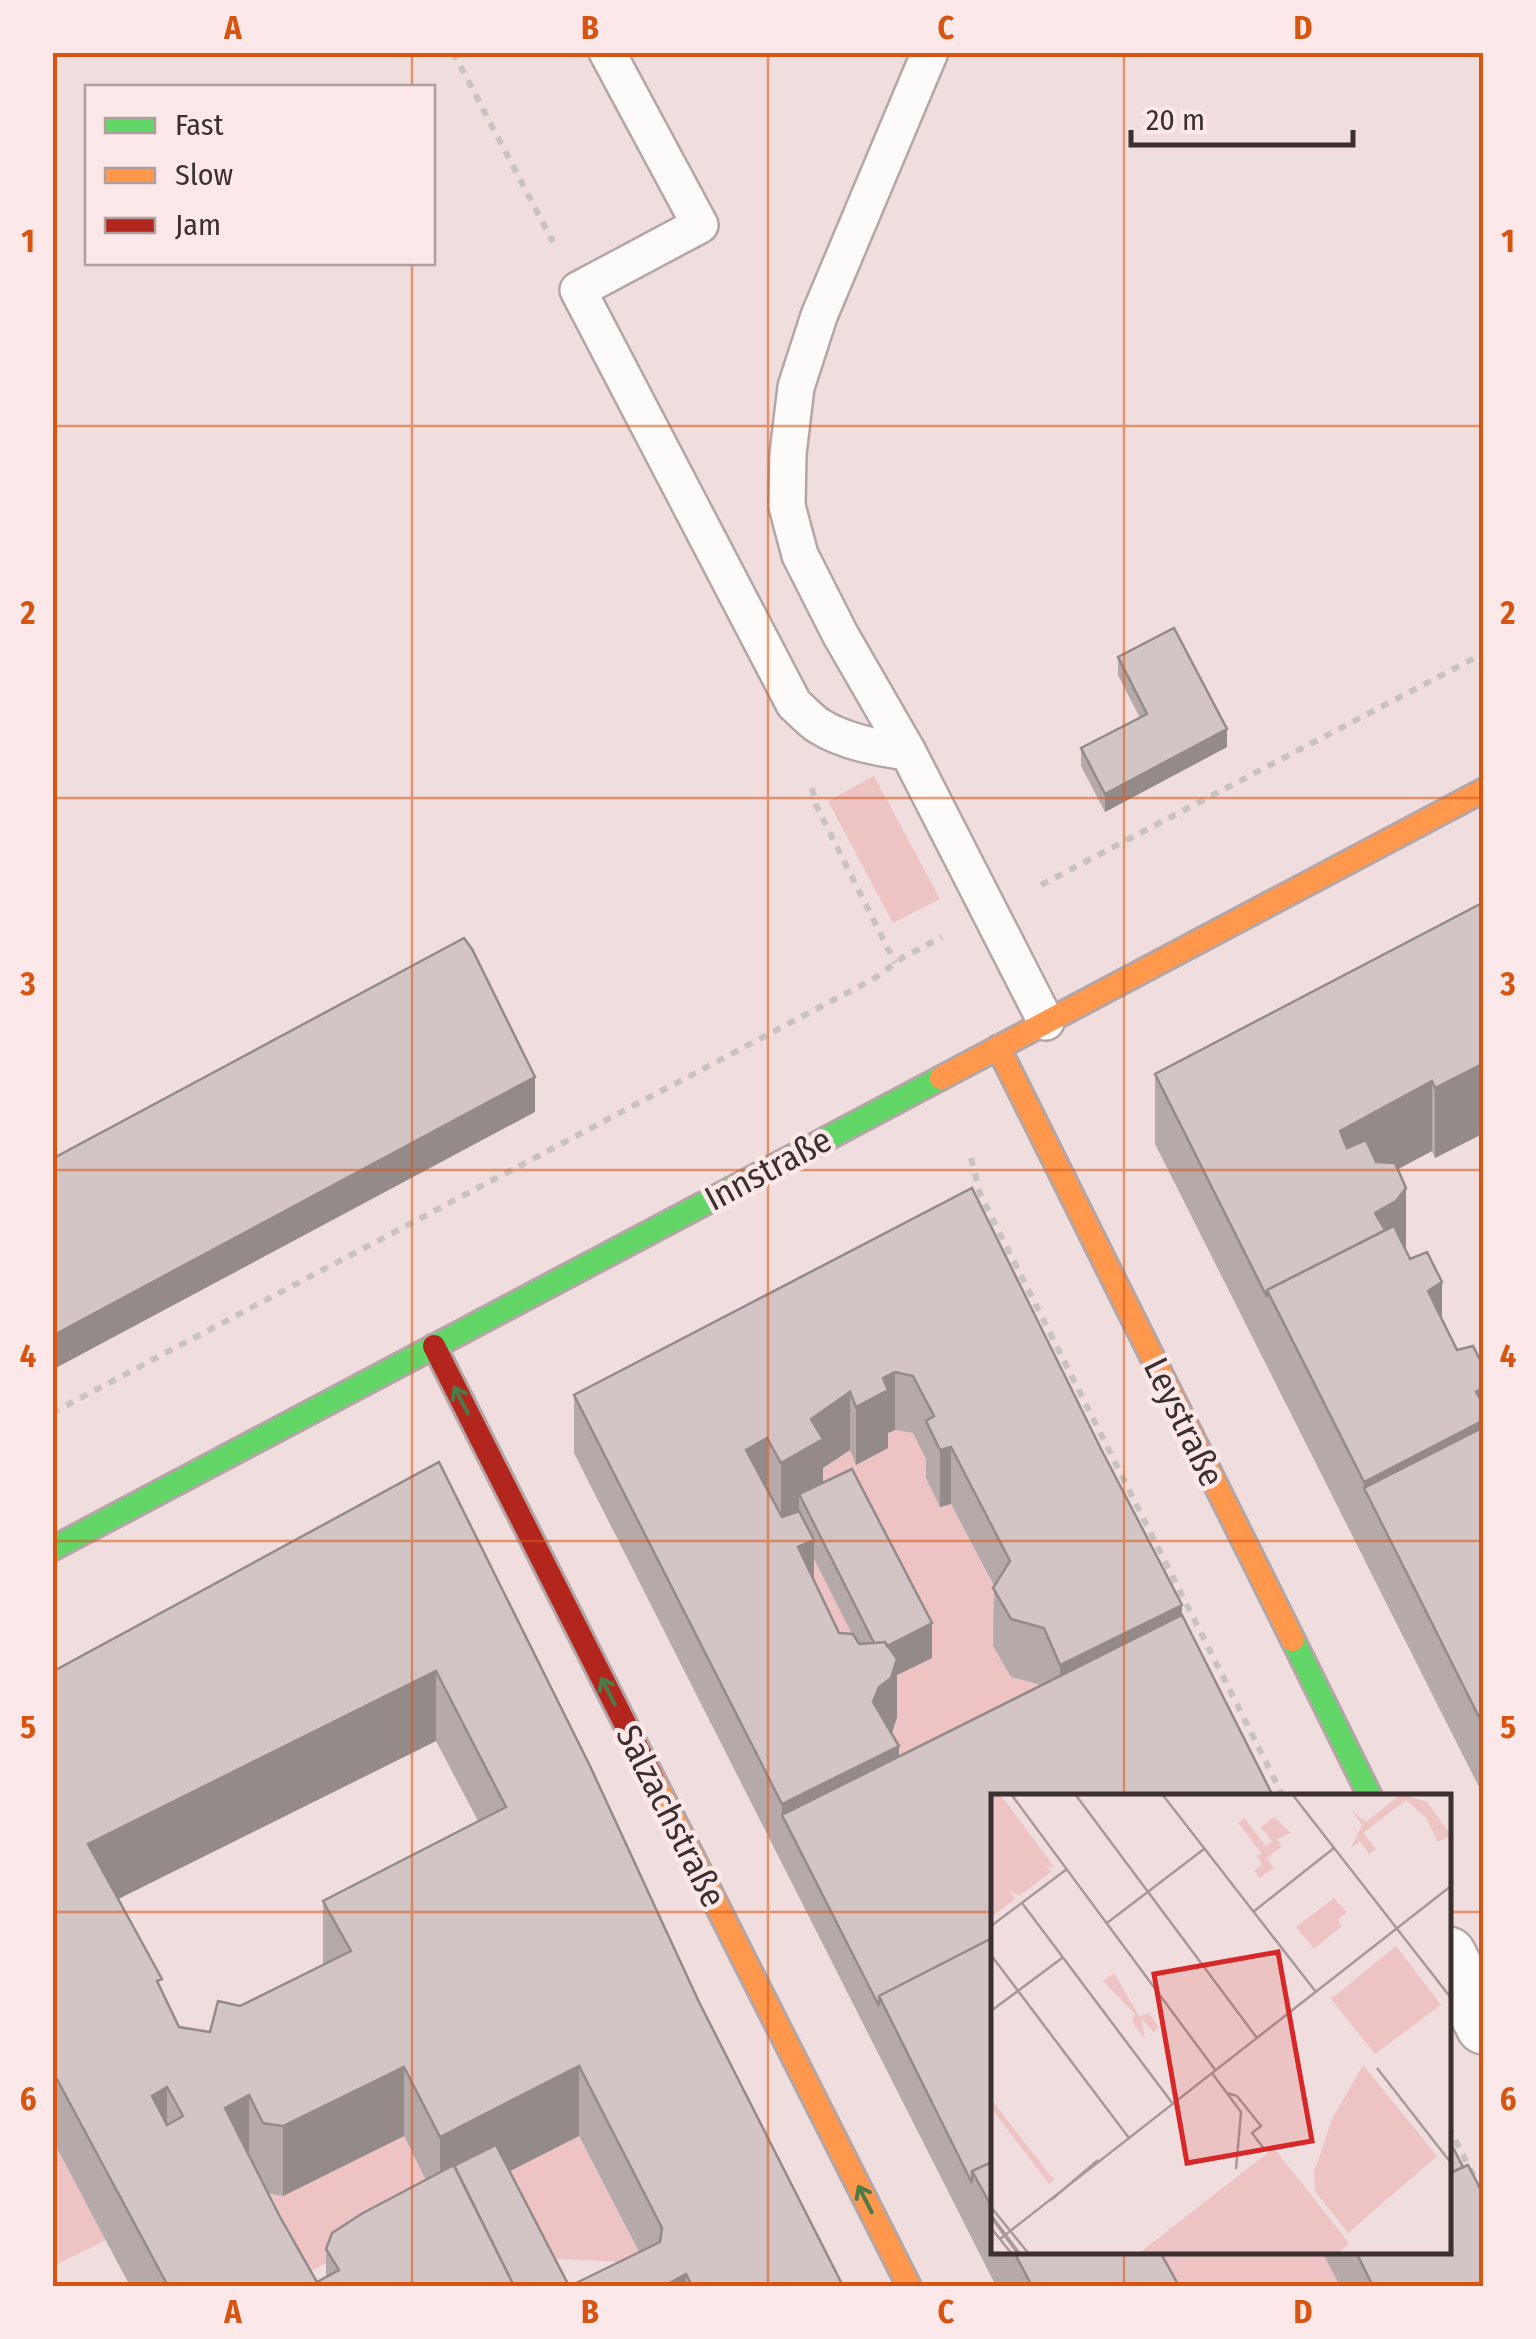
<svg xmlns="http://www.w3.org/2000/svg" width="1536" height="2339" font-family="'Fira Sans Condensed',sans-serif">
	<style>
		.green { fill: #eec3c4; fill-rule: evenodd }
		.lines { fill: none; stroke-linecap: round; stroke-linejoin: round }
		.lane-casing { stroke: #b4a5a6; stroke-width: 40 }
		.street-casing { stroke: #b4a5a6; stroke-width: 60 }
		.fast-casing { stroke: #b4a5a6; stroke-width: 28 }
		.slow-casing { stroke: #b4a5a6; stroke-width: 28 }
		.jam-casing { stroke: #b4a5a6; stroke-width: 28 }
		.path { stroke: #cac2c2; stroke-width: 6; stroke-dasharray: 8 8; stroke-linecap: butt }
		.lane { stroke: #fdfafa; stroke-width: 35 }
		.street { stroke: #fdfafa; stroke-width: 55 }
		.fast { stroke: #63d668; stroke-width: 22 }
		.slow { stroke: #ff974d; stroke-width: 22 }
		.jam { stroke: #b3261e; stroke-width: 22 }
		.wall { fill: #b5a9a9; fill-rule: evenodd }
		.shaded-wall { fill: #948a8a }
		.building { fill: #d3c5c5; stroke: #948a8a; stroke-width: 2.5; fill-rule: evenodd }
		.oneway { stroke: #4d7a49 }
		.grid { fill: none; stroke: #d75510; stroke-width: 2.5; stroke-opacity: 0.55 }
		.labels { text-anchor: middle; stroke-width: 9; stroke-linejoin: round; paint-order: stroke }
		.street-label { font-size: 35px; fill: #3b2f2f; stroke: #fce8e8 }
		.inset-road { fill: none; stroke: #a89898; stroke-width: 2.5 }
		.view { fill: #d62828; fill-opacity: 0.15; stroke: #d62828; stroke-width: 5 }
		.inset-edge { fill: none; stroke: #3b2f2f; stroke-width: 5 }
		.neatline { fill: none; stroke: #d75510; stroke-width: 4 }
		.grid-label { font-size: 32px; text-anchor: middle; font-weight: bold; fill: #d75510 }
	</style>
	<rect width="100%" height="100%" fill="#f0dede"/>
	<path class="green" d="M874 776 940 899 893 923 828 801Z
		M895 1430 913 1433 934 1474 940 1507 951 1504 1010 1618 993 1646 1011 1677 1044 1686 899 1803 859 1702 767 1496 811 1477 850 1450 857 1465 887 1448 883 1436ZM852 1504 931 1658 879 1684Z
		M404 2136 440 2207 280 2286 249 2165Z
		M579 2136 644 2263 537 2258 496 2179Z
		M52 2140 106 2240 53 2266H52Z
		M1124 2252H1322L1340 2286H1142Z"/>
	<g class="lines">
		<defs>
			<path id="lane" d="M607 52 700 225 578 290 794 704C802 711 810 720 819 726 845 742 878 748 908 752
				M930 52 819 316 796 387 788 454 787 506 800 555 840 634 908 752 1046 1022"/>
			<path id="street" d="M1448 1955 1484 2026"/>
			<path id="fast" d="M52 1549 941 1078
				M1293 1640 1370 1796"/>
			<path id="slow" d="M998 1047 1293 1640
				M941 1078 1484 790
				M652 1777 909 2286"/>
			<path id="jam" d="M434 1346 652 1777"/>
		</defs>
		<use href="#lane" class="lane-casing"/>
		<use href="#street" class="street-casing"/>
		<use href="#fast" class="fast-casing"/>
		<use href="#slow" class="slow-casing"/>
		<use href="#jam" class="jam-casing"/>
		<path class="path" d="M453 52 553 242
			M812 788 816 805 895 963
			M1041 885 1484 653
			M971 1158 980 1194 1283 1796
			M52 1413 875 978 902 958 942 937
			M1448 2126 1484 2196"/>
		<use href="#lane" class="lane"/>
		<use href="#street" class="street"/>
		<use href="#fast" class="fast"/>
		<use href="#slow" class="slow"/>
		<use href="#jam" class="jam"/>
	</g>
	<path class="wall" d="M1118 657 1227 747 1105 812 1081 766V748L1140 718 1118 675Z
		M1484 902V1133L1435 1158 1432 1151 1398 1169 1406 1249 1457 1350 1484 1368V1797L1155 1144V1074Z
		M972 1188 1100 1447 1182 1605 994 1796V2252H1160L1179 2286H996L574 1453V1395ZM895 1430 913 1433 926 1459V1478L940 1507 951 1504 994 1586 993 1646 1011 1677 1041 1685 899 1756 892 1733 897 1717V1675L932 1658 823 1482V1468L850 1450 856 1465 888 1448V1433ZM814 1559 852 1634 839 1633 814 1581Z
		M439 1462 699 2002 843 2286H570L639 2252 579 2136 510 2171 569 2286H130L52 2139V1672ZM436 1741 478 1821 323 1901V1965L240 2006 210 2032 179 2027 118 1899ZM404 2136 426 2180 326 2249V2278L317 2282 268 2193 283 2196Z
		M1322 2252H1448L1484 2286H1340Z"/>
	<path class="shaded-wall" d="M1227 729V747L1105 812V794Z
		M1484 1063V1133L1435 1158V1088Z
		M535 1077V1112L52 1370V1336Z
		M1432 1081V1151L1340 1200V1131Z
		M1406 1188V1257L1298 1351 1375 1213Z
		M1442 1282V1359L1428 1291Z
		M895 1372V1430L888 1433V1448L856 1465V1407L883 1378Z
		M1484 1387V1496L1364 1488V1482Z
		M850 1392V1450L823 1468V1497L799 1494V1511L781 1521V1463L811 1419Z
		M767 1438V1496L746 1450Z
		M951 1447V1504L940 1507V1450Z
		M814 1540V1598L798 1547Z
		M1182 1605V1663L1060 1723V1665Z
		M932 1623V1658L897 1675V1717L891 1736 899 1746V1803L782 1815V1804L873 1702 878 1650Z
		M436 1671V1741L88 1914V1844Z
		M579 2066V2136L454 2200 440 2173V2137Z
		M404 2067V2136L283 2196V2126Z
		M167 2087V2157L152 2096Z
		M249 2095V2165L225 2108Z
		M686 2274V2286H664Z"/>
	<path class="building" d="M1174 628 1227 729 1105 794 1081 748 1147 714 1118 657Z
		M1484 902V1063L1435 1088 1432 1081 1340 1131 1347 1148 1366 1140 1376 1162 1395 1163 1406 1188 1396 1201 1375 1213 1385 1230 1267 1290V1297L1155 1074Z
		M464 938 472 949 535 1077 52 1336V1159Z
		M972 1188 1100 1447 1182 1605 1060 1665 1044 1628 1011 1619 993 1588 1010 1561 951 1447 940 1450 926 1421 934 1416 913 1376 895 1372 883 1378 888 1390 856 1407 850 1392 811 1419 823 1439 781 1463 767 1438 746 1450 782 1517 799 1511 814 1540 798 1547 839 1633 853 1634 859 1644 885 1642 897 1659 891 1678 879 1687 873 1702 899 1746 782 1804 574 1395Z
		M1394 1226 1410 1259 1427 1252 1442 1282 1428 1291 1457 1350 1473 1346 1484 1368V1387L1476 1392 1484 1405V1420L1364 1482 1267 1290Z
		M1484 1427V1727L1364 1488Z
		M439 1462 590 1766 699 2002 843 2286H692L686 2274 664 2286H570L660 2242 662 2228 579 2066 440 2137 404 2067 283 2126 263 2123 249 2095 225 2108 280 2217 317 2282 339 2270 326 2249 332 2233 363 2213 454 2165 514 2286H168L52 2070V1672ZM436 1671 506 1807 323 1901 351 1951 240 2006 218 2001 210 2032 179 2027 157 1981 162 1979 88 1844ZM167 2087 183 2116 167 2125 152 2096Z
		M852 1469 932 1623 887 1646 885 1642 874 1643 799 1494Z
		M1182 1615 1273 1796H994V1937L879 1996V2006L782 1815Z
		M994 1937V2161L972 2171V2183L879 1996Z
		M1448 2138 1463 2167 1448 2174Z
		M496 2145 569 2286H514L454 2166Z
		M994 2161V2211L972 2171Z
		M1468 2165 1484 2196V2286H1373L1356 2252H1448V2174Z
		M1014 2252H1160L1179 2286H1032Z"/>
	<defs><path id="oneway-shaft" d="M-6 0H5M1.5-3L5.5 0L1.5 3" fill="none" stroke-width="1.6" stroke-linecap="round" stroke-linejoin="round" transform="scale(2.5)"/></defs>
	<g class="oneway">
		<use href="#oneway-shaft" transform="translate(461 1400) rotate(-117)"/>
		<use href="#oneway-shaft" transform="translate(608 1691) rotate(-117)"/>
		<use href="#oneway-shaft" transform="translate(865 2199) rotate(-117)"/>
	</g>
	<path class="grid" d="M412 52V88M768 52V2286M1124 52V1796M412 262V2286M52 426H1484M52 798H1484M52 1170H1484M52 1541H1484M52 1912H994M1448 1912H1484M1124 2252V2286"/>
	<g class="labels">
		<g class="street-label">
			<text transform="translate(768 1169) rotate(-28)" y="12">Innstraße</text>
			<text transform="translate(1184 1422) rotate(64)" y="12">Leystraße</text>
			<text transform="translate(671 1816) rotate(63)" y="12">Salzachstraße</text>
		</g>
	</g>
	<g transform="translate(991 1794)">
		<rect width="460" height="460" fill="#f0dede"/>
		<path d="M0 0H9L64 74 56 72 60 78 28 102 18 95 24 105 0 123ZM410 0 436 8 460 41 447 48 435 24 415 6 372 39 385 55 378 60 369 47 360 54 371 31 360 16 375 28ZM283 23 300 39 286 45 291 52 276 64 283 74 269 84 263 77 271 70 265 61 271 60 247 29 253 24 275 52 281 48 270 33ZM343 104 356 118 347 126 351 132 323 155 305 133ZM405 152 450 211 384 260 340 205ZM123 179 148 222 158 219 168 234 162 238 151 225 154 245 141 228 144 220 112 187ZM372 271 446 362 357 439 324 397 323 378 341 325ZM0 305 63 386 58 390 0 314ZM283 354 358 449 347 460H147Z" fill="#eec3c4"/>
		<path class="inset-road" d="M20 0 225 277M84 0 266 244M171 0 325 198M301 0 460 204M31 109 182 310M262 118 343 54M116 129 213 55M0 132 76 75M0 161 138 344M0 217 71 164M386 274 460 369M221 279 250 318 245 375M236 299 246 302 270 332 261 339 274 356M60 406 107 366M0 413 38 460M0 421 29 460M0 423 27 460M0 434 21 460M9 445 460 92"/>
		<path class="view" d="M287 158 321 347 196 369 163 180Z"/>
		<rect width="460" height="460" class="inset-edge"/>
	</g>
	<rect width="1536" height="2339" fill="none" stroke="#fce8e8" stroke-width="110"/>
	<rect x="85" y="85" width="350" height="180" fill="#fce8e8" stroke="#af9e9e" stroke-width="2.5"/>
	<rect x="105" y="118" width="50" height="15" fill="#63d668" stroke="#af9e9e" stroke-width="2.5"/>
	<text x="175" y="135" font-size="30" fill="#3b2f2f">Fast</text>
	<rect x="105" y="168" width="50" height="15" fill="#ff974d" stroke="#af9e9e" stroke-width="2.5"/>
	<text x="175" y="185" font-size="30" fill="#3b2f2f">Slow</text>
	<rect x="105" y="218" width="50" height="15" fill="#b3261e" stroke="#af9e9e" stroke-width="2.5"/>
	<text x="175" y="235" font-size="30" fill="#3b2f2f">Jam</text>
	<path d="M1131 130v15h222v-15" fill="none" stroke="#3b2f2f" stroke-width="5"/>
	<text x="1146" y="130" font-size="30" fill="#3b2f2f" stroke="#fce8e8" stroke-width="8" paint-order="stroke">20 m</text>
	<rect x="55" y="55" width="1426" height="2229" class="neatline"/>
	<g class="grid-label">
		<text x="233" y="39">A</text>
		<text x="590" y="39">B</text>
		<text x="946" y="39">C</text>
		<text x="1303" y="39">D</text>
		<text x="28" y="252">1</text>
		<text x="1508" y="252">1</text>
		<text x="28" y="624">2</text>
		<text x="1508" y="624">2</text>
		<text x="28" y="995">3</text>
		<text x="1508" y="995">3</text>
		<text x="28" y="1367">4</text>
		<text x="1508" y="1367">4</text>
		<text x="28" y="1738">5</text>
		<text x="1508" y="1738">5</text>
		<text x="28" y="2110">6</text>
		<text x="1508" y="2110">6</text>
		<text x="233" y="2323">A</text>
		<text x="590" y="2323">B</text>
		<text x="946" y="2323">C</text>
		<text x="1303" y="2323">D</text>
	</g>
</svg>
